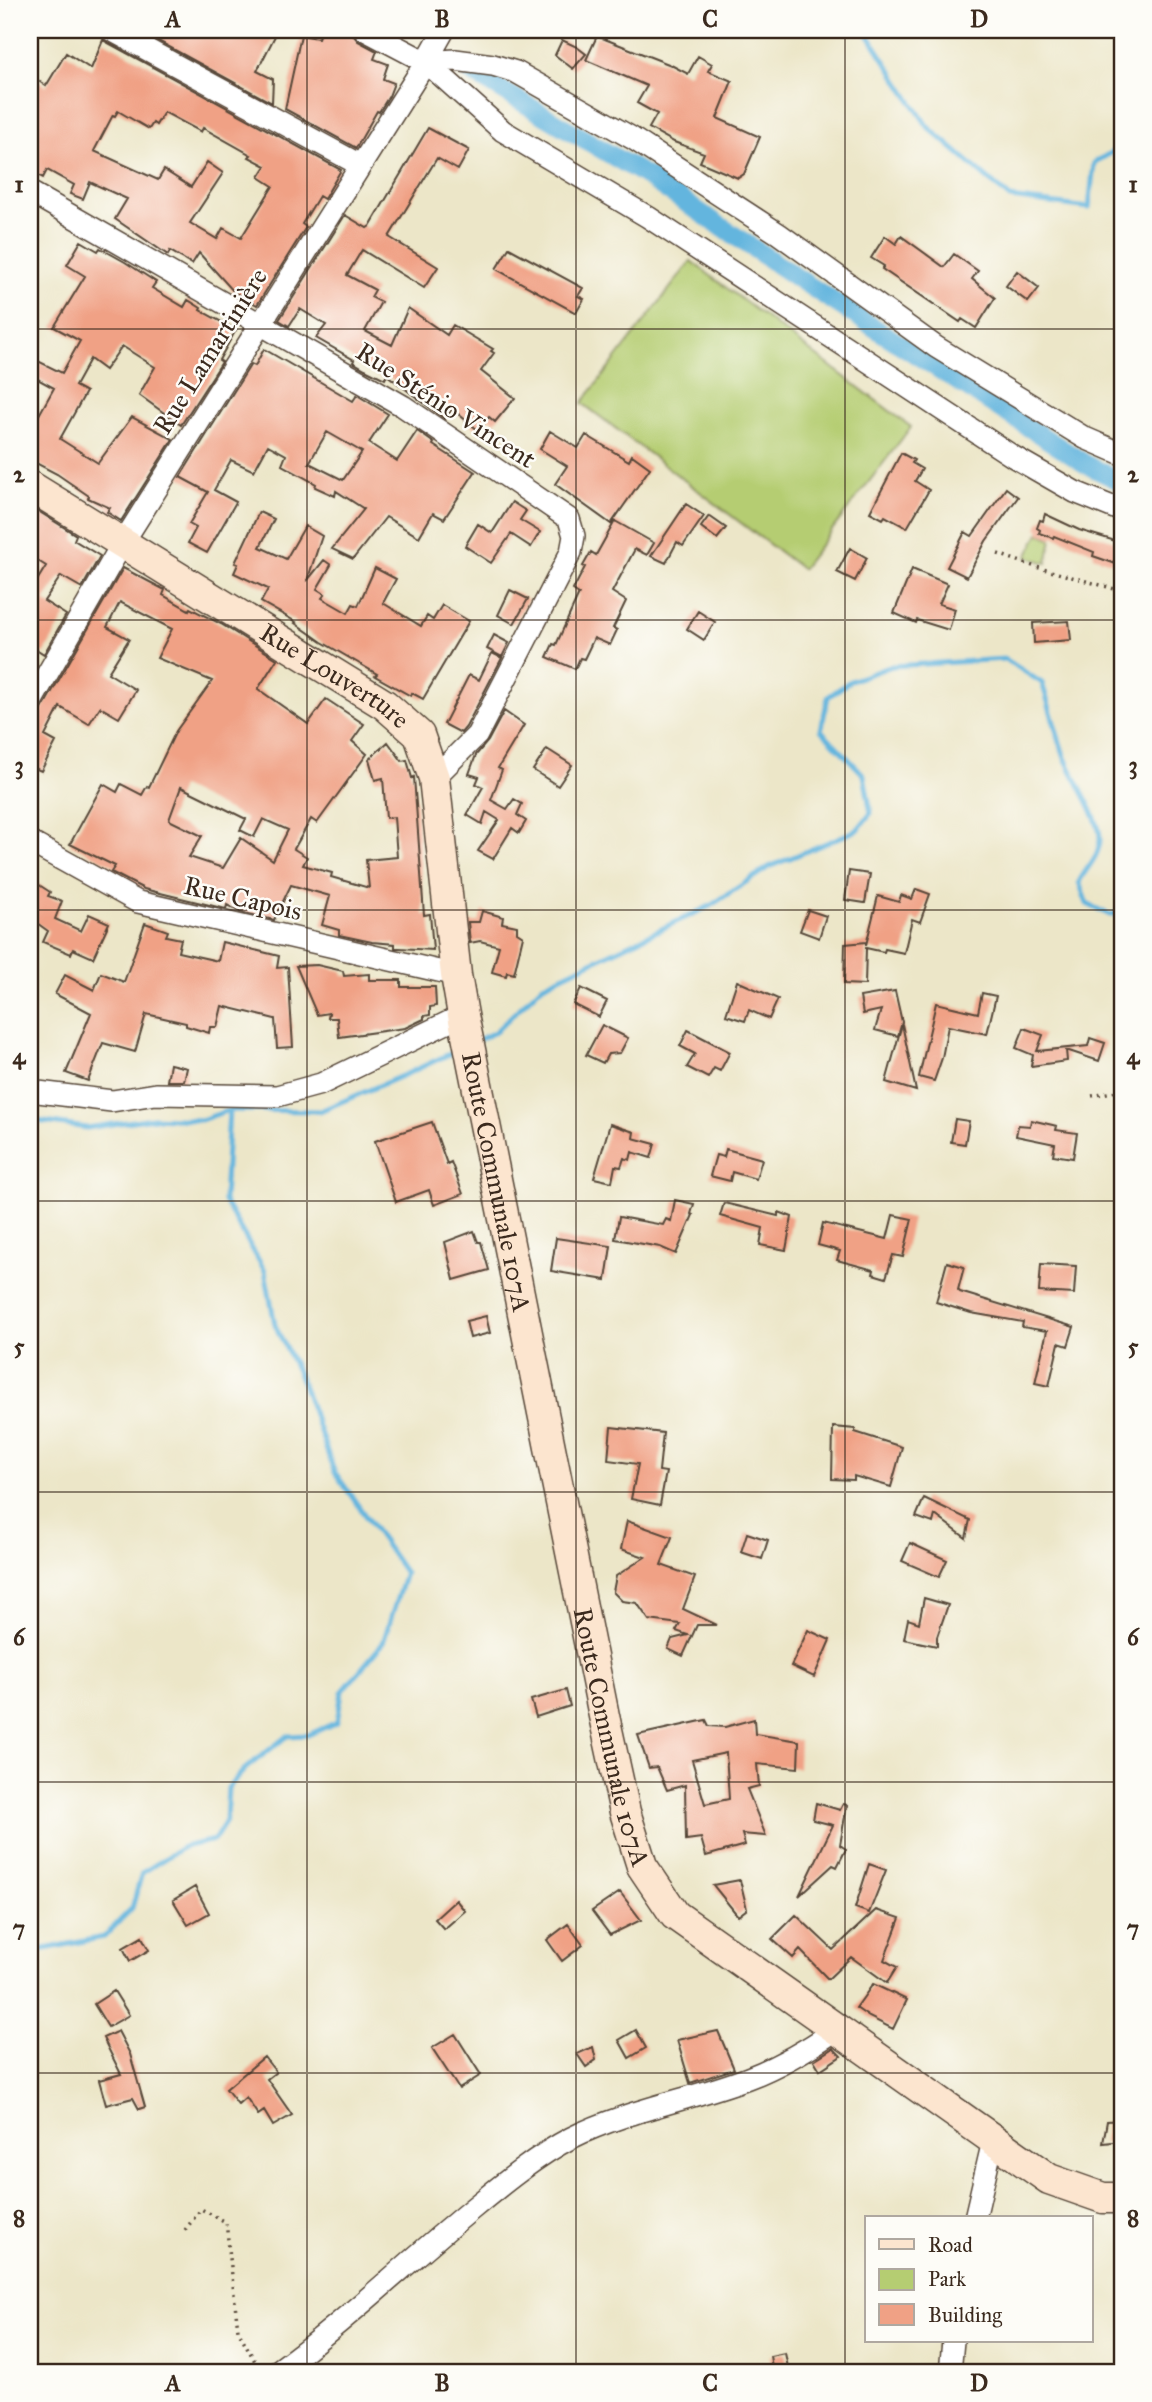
<svg xmlns="http://www.w3.org/2000/svg" width="1152" height="2402" font-family="'IM FELL Great Primer',serif">
	<style>
		.green { fill: #b5cd72; stroke: #787c48; stroke-width: 2 }
		.lines { fill: none; stroke-linecap: round; stroke-linejoin: round }
		.stream { stroke: #63b5de; stroke-width: 5 }
		.canal { stroke: #63b5de; stroke-width: 19 }
		.building { fill: #f0a185; fill-rule: evenodd }
		.minor-casing { stroke: #564638; stroke-width: 24 }
		.secondary-casing { stroke: #564638; stroke-width: 33 }
		.path { stroke: #564638; stroke-width: 3.5; stroke-dasharray: 2 5; stroke-linecap: butt }
		.minor { stroke: #fff; stroke-width: 21 }
		.secondary { stroke: #fce5cf; stroke-width: 30 }
		.grid { fill: none; stroke: #3b2a1e; stroke-width: 2; stroke-opacity: 0.55 }
		.labels { text-anchor: middle; stroke-width: 5; stroke-linejoin: round; paint-order: stroke }
		.street-label { font-size: 26px; fill: #3b2a1e; stroke: #fdfcf7 }
		.neatline { fill: none; stroke: #3b2a1e; stroke-width: 2.5 }
		.grid-label { font-size: 23px; text-anchor: middle; font-weight: bold; fill: #3b2a1e }
	</style>
	<rect width="100%" height="100%" fill="#fdfcf7"/>
	<filter id="ink" filterUnits="userSpaceOnUse"><feTurbulence type="fractalNoise" baseFrequency=".0143" numOctaves="2"/><feDisplacementMap in="SourceGraphic" scale="14" xChannelSelector="R" yChannelSelector="G"/><feConvolveMatrix kernelMatrix="1 2 1 2 8 2 1 2 1" color-interpolation-filters="sRGB"/></filter>
	<filter id="wash" filterUnits="userSpaceOnUse"><feTurbulence type="fractalNoise" baseFrequency=".00686" numOctaves="4" result="noise"/><feDisplacementMap in="SourceGraphic" scale="28" xChannelSelector="R" yChannelSelector="G"/><feGaussianBlur stdDeviation="1.57" result="paint"/><feColorMatrix in="noise" values="0 0 0 0 0 0 0 0 0 0 0 0 0 0 0 0 0 1.4 0 .05"/><feComposite in="paint" operator="in"/></filter>
	<g filter="url(#wash)">
		<rect width="100%" height="100%" fill="#ece6c8"/>
		<path class="green" d="M691 261 911 427 802 569 582 403Z
			M1039 533 1052 539 1047 563 1027 557Z"/>
		<g class="lines">
			<path class="stream" d="M865 30 928 127 1010 198 1089 208 1094 163 1122 146
				M478 1040 495 1032 543 985 710 906 769 867 857 830 871 813 864 775 821 730 828 697 850 681 892 666 1005 659 1042 683C1050 707 1056 731 1064 755 1072 776 1101 819 1100 839 1100 856 1086 868 1079 882L1087 904 1110 915 1122 912
				M30 1120 87 1128 153 1118 201 1120 229 1110
				M30 1952 104 1937 132 1908 142 1873 183 1847 214 1840 226 1821 228 1788 245 1769 287 1736 308 1735 337 1722 342 1692 383 1643 405 1573 334 1471 303 1384 275 1325 265 1271 224 1201 229 1110 320 1111 411 1072 460 1049"/>
			<path class="canal" d="M468 70 643 174 802 281 1087 465 1122 482"/>
		</g>
		<g id="blocks">
			<path class="building" d="M138 30H278L257 71 273 79 272 103Z
				M321 30H352L354 36 358 41 377 51 374 59 388 64 383 79 394 83 389 96 379 112 377 111 356 148 285 109 301 35 318 38Z
				M597 36 671 65 688 74 698 56 712 64 708 71 732 81 717 118 760 137 744 174 738 178 700 162 704 153 674 142 649 128 657 114 637 103 647 86 586 60Z
				M103 40 341 170 324 199 319 196 302 224 306 227 257 305 234 292 199 253 192 264 170 251 168 255 115 219 127 199 90 182 83 199 70 194 74 185 47 170 43 178 30 171V75L46 86 66 53 91 69ZM118 111 149 129 153 123 156 125 164 112 201 132 203 128 251 155 249 157 266 166 259 177 273 186 241 238 223 228 217 239 190 223 223 173 207 162 191 187 164 170 158 180 94 151 113 115 115 116Z
				M562 40 577 47 586 54 573 69 555 55Z
				M428 128 469 150 458 170 437 158 389 237 438 267 424 288 362 250 347 275 375 290 371 297 381 302 365 331 392 345 408 308 447 335 453 325 493 349 491 351 494 353 481 371 515 398 495 422 489 417 478 430 452 409 445 419 387 375 385 379 365 369 353 362 354 360 316 338 326 325 300 309 289 326 279 320 345 215 367 228 370 226Z
				M885 236 896 244 901 236 944 267 954 254 978 271 972 279 995 298 976 328 962 319 960 322 882 269 884 266 871 258Z
				M81 241 98 251 100 248 125 262 156 282 152 288 184 307 188 300 201 308 200 310 236 330 219 360 222 362 181 425 139 395 155 367 122 346 105 370 90 359 75 386 86 392 60 439 98 463 132 417 173 439 121 521 107 512 110 508 88 498 89 496 57 474 30 460V431L54 388 30 375V357L62 373 80 341 54 327 85 276 67 265Z
				M509 248 583 288 578 296 584 299 576 313 496 269Z
				M1017 271 1039 288 1028 302 1006 286Z
				M264 349 353 401 357 395 388 414 369 443 397 461 417 431 434 443 433 445 475 472 444 519 433 513 419 537 386 517 353 559 332 549 364 509 336 491 335 496 315 487 316 484 282 465 286 455 268 445 254 471 231 460 214 490 236 502 207 553 188 543 196 528 189 524 208 492 180 477 251 364 255 366ZM327 432 362 452 343 480 309 463Z
				M550 431 578 448 586 435 629 461 632 455 650 468 611 524 555 484 567 466 540 449Z
				M901 453 914 460 912 463 922 469 915 481 929 490 907 528 885 516 883 519 870 512Z
				M1006 488 1018 497 986 541 967 577 947 567 965 532 972 536Z
				M512 502 526 511 520 520 540 532 531 547 511 534 491 563 465 546 478 524 492 533Z
				M686 504 704 516 683 546 677 542 666 563 651 556Z
				M30 506 76 535 74 540 100 556 82 588 61 576 44 601 66 615 44 654 30 645V592L46 566 30 556Z
				M259 512 274 519 260 547 286 559 305 526 322 536 307 581 324 560 331 565 317 589 325 594 322 598 348 613 353 604 358 606 375 568 396 579 383 603 421 626 427 616 433 620 442 605 469 621 423 699 412 693 411 696 375 676 377 674 322 642 295 623 296 622 261 602 268 589 234 573 238 564 235 563Z
				M1045 514 1079 530 1122 543V566L1093 556 1094 552 1054 536 1053 538 1039 533 1040 530 1037 528 1040 520 1043 521Z
				M709 516 726 528 717 539 701 527Z
				M615 521 654 543 647 555 635 549 612 592 626 601 613 628 617 630 610 645 594 638 584 659 580 658 575 669 547 657 553 644 556 645 579 594 573 590 585 567 583 566 591 552 596 555Z
				M850 548 867 558 855 581 837 572Z
				M123 568 165 590 163 595 189 610 190 608 221 624 277 659 258 689 308 724 326 699 364 724 352 741 367 754 317 823 311 819 294 849 307 857 303 865 332 873 331 877 369 888 366 860 397 857 394 817 386 818 383 778 375 780 369 759 388 742 402 761 407 760 412 778 414 777 424 915 430 914 433 950 399 948H395V944L372 942 339 935V930L322 925 330 896 291 885 274 920 240 912 227 905 226 909 144 889 111 872 115 866 70 844 103 784 117 792 121 784 142 795 147 786 149 787 176 731 212 681 157 658 172 629 120 602 107 627 129 639 108 673 136 690 119 718 100 707 89 724 60 707 45 736 56 742 41 771 30 766V717L36 716 41 711ZM181 787 246 819 240 830 254 837 263 819 288 830 273 860 241 838 223 868 189 857 202 836 169 820Z
				M912 569 948 584 939 604 955 609 949 630 917 620 916 623 894 613Z
				M510 590 528 599 514 624 498 615Z
				M698 611 715 622 704 640 687 629Z
				M1069 621 1071 640 1034 643 1033 623Z
				M494 635 509 643 502 657 487 649Z
				M492 653 502 658 466 727 461 733 444 724 469 675 479 680Z
				M504 711 524 725 498 768 502 770 491 800 507 809 514 799 522 804 517 815 526 821 519 833 512 828 493 859 478 851 499 820 486 812 482 824 467 815 483 787 476 784 479 777 469 774 476 755 488 741Z
				M547 749 572 765 558 786 533 770Z
				M849 871 870 874 865 903 845 900Z
				M30 879 50 892 48 896 62 901 55 919 81 931 89 914 109 923 93 958 73 949 71 954 43 942 48 931 30 918Z
				M916 889 930 894 920 922 912 919 904 953 885 949 884 952 866 948 865 985 844 984 845 944 866 942V945L878 896 899 902 901 895 912 899Z
				M808 910 826 916 819 938 800 931Z
				M482 911 503 917 502 923 517 926V932L523 936 514 974 507 972 506 976 492 972 499 946 480 941 470 943 468 922H479Z
				M145 923 168 931 166 936 181 939 178 952 218 961 222 942 279 956 277 968 288 967 293 1047 277 1048 275 1019 222 1006 217 1027H210L209 1033 186 1026V1023L146 1014 135 1052 103 1043 88 1081 66 1073 91 1013 55 994 65 975 94 990 101 973 124 982Z
				M317 965 343 971 344 976 369 974V980H401V987H435L436 1006 430 1007V1015L424 1016V1019L405 1028 339 1037 337 1018H328L329 1013 317 1015 296 966Z
				M737 981 778 999 769 1019 749 1010 745 1021 726 1015Z
				M581 988 607 1001 599 1017 573 1004Z
				M895 991 902 1022 898 1036 875 1030 881 1010 863 1014 860 997Z
				M982 993 996 996 987 1034 948 1026 942 1058 934 1081 919 1077 936 1003 978 1013Z
				M902 1024 916 1091 886 1082Z
				M602 1025 628 1038 620 1053 608 1054 603 1063 586 1055Z
				M1024 1028 1043 1035 1037 1051 1088 1046 1090 1038 1105 1043 1099 1061 1066 1050 1067 1061 1031 1066 1033 1055 1016 1048Z
				M688 1030 730 1052 720 1071 714 1068 708 1078 687 1067 695 1054 680 1046Z
				M170 1064 187 1068 184 1081H167Z
				M955 1119 969 1121 965 1144 951 1142Z
				M1031 1120 1057 1126 1056 1130 1077 1133 1073 1158 1053 1155 1055 1144 1016 1136 1018 1125 1030 1126Z
				M432 1122 447 1164 451 1162 463 1194 434 1205 429 1190 396 1202 375 1141Z
				M610 1124 634 1132 633 1138 655 1144 651 1158 632 1152 630 1160 624 1158 621 1167 615 1166 612 1182 594 1178Z
				M726 1149 762 1159 756 1179 732 1172 730 1181 710 1176 716 1155 724 1157Z
				M675 1200 694 1204 691 1214 693 1215 676 1254 660 1247 615 1239 619 1217 663 1225 666 1219 671 1221Z
				M724 1203 778 1216 779 1212 792 1217 786 1250 760 1245 763 1228 720 1216Z
				M893 1215 912 1219 903 1257 893 1255 886 1278 873 1274 874 1270 837 1260 840 1251 818 1245 823 1223 887 1239Z
				M474 1231 478 1242H481L489 1270 454 1280 445 1242Z
				M556 1238 611 1246 606 1280 551 1271Z
				M947 1262 964 1267 958 1290 960 1292 1074 1327 1068 1346 1059 1343 1049 1386 1035 1383 1047 1331 1022 1327 1023 1322 971 1313 936 1302Z
				M1041 1264 1076 1266 1074 1294 1039 1292Z
				M486 1316 490 1333 470 1338 466 1321Z
				M611 1427 663 1433 659 1471 666 1472 660 1505 631 1499 638 1464 608 1460Z
				M833 1427 855 1429V1432L902 1447 891 1487 854 1476V1480L832 1479Z
				M924 1498 970 1520 966 1538 935 1515 933 1523 916 1517Z
				M627 1521 672 1537 661 1565 695 1577 683 1609 717 1625H697L683 1656 668 1649 672 1639 688 1635 676 1631 680 1624 649 1620 637 1603 622 1601 613 1592 616 1576 645 1557 621 1549Z
				M747 1533 768 1540 762 1559 741 1552Z
				M910 1543 947 1560 939 1577 902 1561Z
				M924 1598 948 1605 937 1637V1646L904 1639 908 1619 919 1623Z
				M808 1630 830 1640 814 1677 791 1666Z
				M566 1690 570 1706 536 1717 531 1700Z
				M754 1719 755 1734 799 1741 798 1768 757 1764 759 1786 747 1789 766 1836 742 1834 745 1845 706 1856 701 1838 686 1840 685 1785 667 1790 657 1767 649 1768 638 1735 706 1720 709 1726 725 1727ZM726 1753 729 1799 705 1804 692 1760Z
				M816 1803 840 1810 843 1804 847 1805 840 1845 846 1849 837 1867 833 1865 799 1896 833 1825 813 1820Z
				M869 1864 886 1870 869 1913 855 1908Z
				M740 1880 747 1909 738 1916 713 1885Z
				M195 1887 209 1913 188 1925 173 1900Z
				M620 1892 641 1920 610 1935 592 1911Z
				M456 1900 465 1911 444 1929 435 1919Z
				M876 1910 900 1918 884 1960 897 1967 887 1983 851 1957 828 1979 800 1950 793 1958 772 1939 796 1915 833 1950Z
				M568 1924 583 1945 562 1961 547 1940Z
				M142 1937 149 1950 130 1961 123 1948Z
				M873 1984 907 2000 893 2029 869 2017 856 2008Z
				M114 1991 129 2015 108 2027 94 2004Z
				M636 2030 646 2048 629 2058 619 2040Z
				M118 2031 130 2054 145 2107 139 2109 133 2098 106 2105 99 2080 121 2074 103 2038Z
				M718 2031 734 2069 690 2083 677 2040Z
				M455 2034 481 2075 459 2089 432 2048Z
				M593 2047 596 2060 586 2067 577 2054Z
				M833 2048 841 2056 820 2070 814 2060Z
				M264 2057 276 2072 267 2079 292 2115 273 2126 264 2111 258 2115 246 2097 238 2104 226 2089Z
				M1122 2120V2141L1103 2143 1107 2121Z
				M785 2353 789 2372H773L770 2356Z"/>
		</g>
	</g>
	<g filter="url(#ink)">
		<use href="#blocks" fill-opacity="0" stroke="#564638" stroke-width="2"/>
		<g class="lines">
			<defs>
				<path id="minor" d="M111 30 360 165
					M365 30 426 62 503 131 648 217 1014 457 1075 492 1122 511
					M426 62 455 60 493 65 516 72 632 138 779 234 936 347 1085 438 1122 454
					M30 192 403 406 569 519 574 536 571 552 477 735 434 778
					M30 704 122 544 426 62 444 30
					M30 842 138 902 456 975
					M30 1091 112 1101 156 1094 277 1096 321 1084 463 1015
					M975 2218 993 2141
					M276 2372C345 2322 406 2263 472 2209 501 2185 538 2155 571 2138 627 2110 690 2100 748 2078 780 2066 808 2049 836 2030
					M950 2372 953 2341"/>
				<g id="secondary">
					<path id="s1" d="M30 486 385 705 419 735 434 778 456 975 463 1015 604 1716 625 1812 642 1866 675 1915 1049 2179 1103 2198H1122"/>
				</g>
			</defs>
			<use href="#minor" class="minor-casing"/>
			<use href="#secondary" class="secondary-casing"/>
			<path class="path" d="M998 554 1036 567 1122 591
				M1092 1096 1122 1090
				M1122 1668V1673
				M185 2230 201 2209 226 2222 238 2330 258 2367"/>
			<use href="#minor" class="minor"/>
			<use href="#secondary" class="secondary"/>
		</g>
	</g>
	<path class="grid" d="M307 30V2372M576 30V2372M845 30V2372M30 329H1122M30 620H1122M30 910H1122M30 1201H1122M30 1492H1122M30 1782H1122M30 2073H1122"/>
	<g class="labels">
		<g class="street-label">
			<text transform="translate(210 351) rotate(-58)" y="9">Rue Lamartinière</text>
			<text transform="translate(446 405) rotate(33)" y="9">Rue Sténio Vincent</text>
			<text dy="9" stroke="none"><textPath href="#s1" startOffset="359">Rue Louverture</textPath></text>
			<text transform="translate(243 898) rotate(13)" y="9">Rue Capois</text>
			<text dy="9" stroke="none"><textPath href="#s1" startOffset="917">Route Communale 107A</textPath></text>
			<text dy="9" stroke="none"><textPath href="#s1" startOffset="1484">Route Communale 107A</textPath></text>
		</g>
	</g>
	<rect width="1152" height="2402" fill="none" stroke="#fdfcf7" stroke-width="77"/>
	<rect x="865" y="2216" width="228" height="126" fill="#fdfcf7" stroke="#afa8a0" stroke-width="2"/>
	<rect x="879" y="2239" width="35" height="10" fill="#fce5cf" stroke="#afa8a0" stroke-width="2"/>
	<text x="928" y="2252" font-size="21" fill="#3b2a1e">Road</text>
	<rect x="879" y="2269" width="35" height="21" fill="#b5cd72" stroke="#afa8a0" stroke-width="2"/>
	<text x="928" y="2286" font-size="21" fill="#3b2a1e">Park</text>
	<rect x="879" y="2304" width="35" height="21" fill="#f0a185" stroke="#afa8a0" stroke-width="2"/>
	<text x="928" y="2322" font-size="21" fill="#3b2a1e">Building</text>
	<rect x="38" y="38" width="1076" height="2326" class="neatline"/>
	<g class="grid-label">
		<text x="173" y="27">A</text>
		<text x="442" y="27">B</text>
		<text x="710" y="27">C</text>
		<text x="979" y="27">D</text>
		<text x="19" y="192">1</text>
		<text x="1133" y="192">1</text>
		<text x="19" y="482">2</text>
		<text x="1133" y="482">2</text>
		<text x="19" y="773">3</text>
		<text x="1133" y="773">3</text>
		<text x="19" y="1064">4</text>
		<text x="1133" y="1064">4</text>
		<text x="19" y="1354">5</text>
		<text x="1133" y="1354">5</text>
		<text x="19" y="1645">6</text>
		<text x="1133" y="1645">6</text>
		<text x="19" y="1936">7</text>
		<text x="1133" y="1936">7</text>
		<text x="19" y="2226">8</text>
		<text x="1133" y="2226">8</text>
		<text x="173" y="2391">A</text>
		<text x="442" y="2391">B</text>
		<text x="710" y="2391">C</text>
		<text x="979" y="2391">D</text>
	</g>
</svg>
